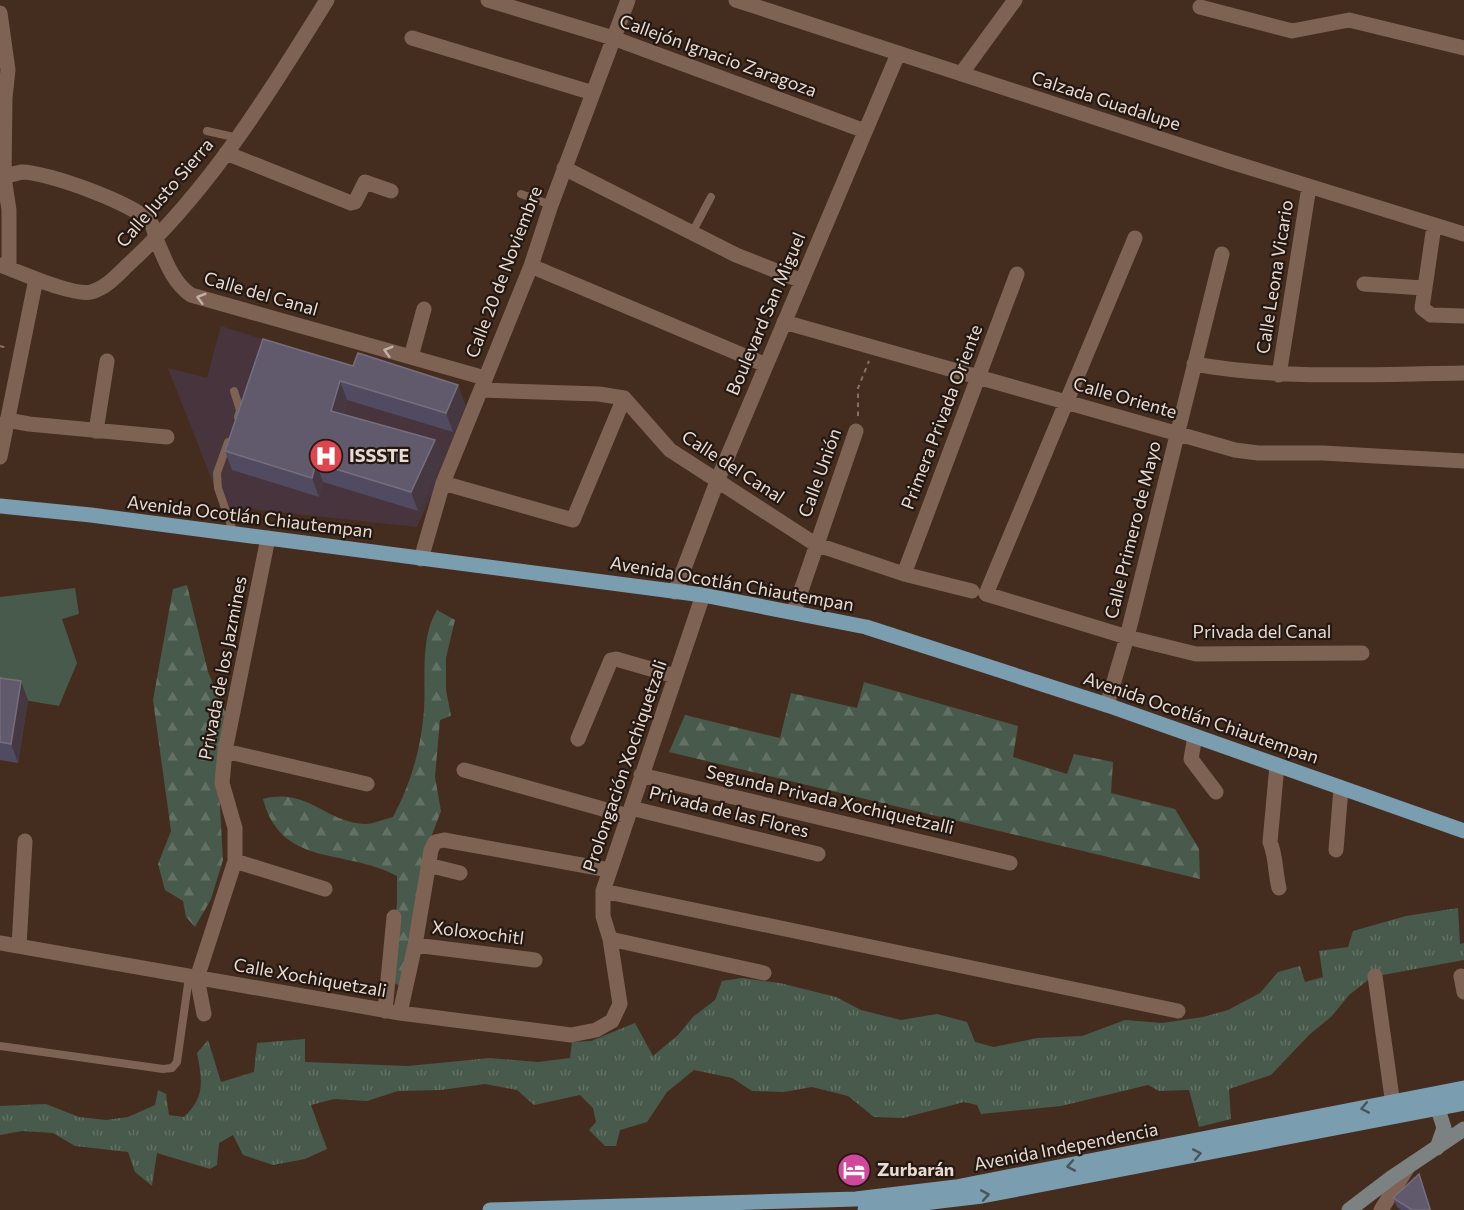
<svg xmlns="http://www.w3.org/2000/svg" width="1464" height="1210" font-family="Commissioner,sans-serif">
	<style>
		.medical { fill: #47343c }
		.grass { fill: #485a4b }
		.forest { fill: url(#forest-firs) }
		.park { fill: url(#park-tufts) }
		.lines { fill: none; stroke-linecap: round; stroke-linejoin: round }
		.path { stroke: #857165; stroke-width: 2; stroke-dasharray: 4.5 4.5; stroke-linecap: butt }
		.service { stroke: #7e6354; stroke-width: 8 }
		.minor { stroke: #7e6354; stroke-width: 15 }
		.secondary { stroke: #7c8181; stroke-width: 15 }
		.primary { stroke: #7a9eaf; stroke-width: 15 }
		.wall { fill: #514b61 }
		.shaded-wall { fill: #453841 }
		.building { fill: #615a6d; stroke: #766e7d; stroke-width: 1.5 }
		.oneway { stroke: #c4b1a6 }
		.oneway2 { stroke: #4a5459 }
		.labels { text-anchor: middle; stroke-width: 4.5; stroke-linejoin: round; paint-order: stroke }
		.street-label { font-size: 18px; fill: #eadbd2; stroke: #231812 }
		.poi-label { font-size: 18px; font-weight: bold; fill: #eadbd2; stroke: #231812; text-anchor: start }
	</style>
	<defs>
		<pattern id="forest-firs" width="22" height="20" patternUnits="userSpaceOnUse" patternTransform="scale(1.5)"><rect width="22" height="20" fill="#485a4b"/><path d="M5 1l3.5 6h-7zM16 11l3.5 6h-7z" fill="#637164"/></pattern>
		<pattern id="park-tufts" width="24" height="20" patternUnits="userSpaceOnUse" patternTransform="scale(1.5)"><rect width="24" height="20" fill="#485a4b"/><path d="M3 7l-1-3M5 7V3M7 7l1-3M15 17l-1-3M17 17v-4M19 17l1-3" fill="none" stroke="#637164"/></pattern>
	</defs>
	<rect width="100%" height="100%" fill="#442d1f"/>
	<path class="medical" d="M221 326 472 406 417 527 222 506 168 368 207 378Z"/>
	<path class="grass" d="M75 588 79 614 62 619 77 663 59 706 0 696V597Z"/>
	<path class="forest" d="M187 585 208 672 227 716 218 773 223 860 211 899 195 927 186 917 183 901 165 890 158 864 171 831 153 700 173 589Z
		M437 610 455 620 446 658V690L451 716 440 720 435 777 441 811 427 848 400 986 389 980 385 959 397 905V876C345 848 281 868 263 799 308 787 326 823 365 824 374 824 384 819 393 817 411 783 421 749 424 710 426 678 420 638 437 610Z
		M864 682 1018 726 1013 757 1067 774 1074 754 1113 762 1111 793 1175 809 1199 849 1200 879 669 752 685 715 780 738 791 693 857 708Z"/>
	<path class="park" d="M1458 908 1460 944 1464 943V960L1372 977 1349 995 1332 1016 1309 1035 1271 1075 1229 1089 1231 1119 1199 1127 1189 1090 1159 1091 1148 1085 1061 1106 981 1114 977 1105 964 1102 903 1118 874 1117 848 1096 812 1087 784 1092 752 1091 732 1078 694 1070 667 1092 647 1122 620 1130 616 1146H605L589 1130 596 1122 593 1108 580 1095 534 1105 517 1090 485 1084 441 1090 398 1091 367 1101 334 1099 311 1105 327 1149 305 1159 273 1165 243 1155 233 1135 219 1143 217 1165 210 1169 157 1153 152 1186 135 1172 128 1152 75 1146 53 1133 22 1131 0 1135V1106L46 1104 79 1117 106 1120 128 1117 155 1105 158 1090 166 1094 169 1115 184 1117C206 1096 202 1080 197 1053L208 1040 221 1082 254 1072 257 1043 305 1039V1062L408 1066 490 1058 538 1062 570 1058 572 1042 591 1041 635 1023 653 1056 678 1035 693 1017 715 1000 722 981 742 978 780 983 836 997 861 1010 901 1020 937 1014 967 1022 975 1042 994 1047 1037 1038 1082 1036 1125 1020 1162 1023 1203 1017 1228 1010 1260 993 1278 972 1300 966 1305 982 1323 977 1319 951 1348 947 1353 931 1406 916Z"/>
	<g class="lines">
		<path class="path" d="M0 346 7 348
			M858 416V388L869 361"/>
		<path class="service" d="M207 131 238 138
			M521 194 551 205
			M693 231 711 197
			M234 391 240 410 238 417
			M228 442 217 473 218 488 234 534
			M0 1046 163 1069 172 1068 177 1062 189 977"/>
		<path class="minor" d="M488 0 613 38 865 131
			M736 0 1228 161 1464 234
			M1200 7 1292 31 1349 20 1464 48
			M0 13 8 70 5 98 4 177 9 210V268
			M412 38 593 93
			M961 74 1015 0
			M226 153 351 203 355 202 365 182 391 191
			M564 168 736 255 802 281
			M4 177C10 175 16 173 22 172 47 172 136 204 151 223 154 227 155 236 157 241 165 260 173 283 191 295L485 378
			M1434 226 1422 308 1431 315 1464 316
			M1135 238 986 594 1127 637 1196 654 1362 653
			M0 265C20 272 72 296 91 292 107 288 119 273 131 262 211 188 270 92 327 0
			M531 266 766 365
			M1364 284 1423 288
			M784 322 1235 450 1258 453H1323L1464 461
			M411 357 424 309
			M1194 364C1284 380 1373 374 1464 373
			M1279 375 1309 187
			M481 390 599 394 624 398 670 450 815 544 904 574 972 591
			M7 420 29 424 167 437
			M96 431 107 361
			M0 457 36 279
			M443 483 573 520 624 398
			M421 559 443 483 531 266 551 205 628 0
			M904 574 1017 274
			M675 592 718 479 898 54
			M794 611 856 431
			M1107 705 1127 637 1222 254
			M1195 736 1191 759 1216 792
			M578 739 611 660 616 659 675 676
			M225 751 367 784
			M1277 765 1270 842C1276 856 1275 872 1279 888
			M464 770 628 816
			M641 775 1010 863
			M631 808 818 854
			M1336 850 1341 788
			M235 861 325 889
			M428 865 460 873
			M603 891 1178 1011
			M610 939 764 973
			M0 943 400 1013 571 1035 596 1030 612 1021 620 1004 610 939 603 916V891L703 595
			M415 945 535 960
			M19 946 25 841
			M1375 976 1394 1112
			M1461 976 1464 992
			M385 1011 394 917
			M400 1013 415 945 431 850 435 842 444 840 609 870
			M204 1014 197 978 235 861V828L222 783 225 751 268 538
			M1381 1210 1408 1167"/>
		<path class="secondary" d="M1437 1148 1444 1128 1438 1109
			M1349 1210 1391 1178 1464 1129"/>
		<path class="primary" d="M0 506 91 515 703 595 866 627 1107 705 1464 831
			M490 1210 856 1199 956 1187 1464 1088
			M865 1210 982 1196 1464 1103"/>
	</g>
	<path class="wall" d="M263 339 465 404 453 432 347 400 343 414 435 440 442 459 418 511 323 482 319 497 232 470 225 451Z
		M0 678 28 700 18 763 0 760Z
		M1419 1174 1431 1210H1401L1397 1207 1393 1198Z"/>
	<path class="shaded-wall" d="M340 381 347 400 338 430 331 411Z
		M458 385 465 404 453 432 446 413Z
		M435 440 442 459 418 511 411 492Z
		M316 463 323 482 319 497 312 478Z
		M21 681 28 700 18 763 11 744Z"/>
	<path class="building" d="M263 339 353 366 358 353 458 385 446 413 340 381 331 411 435 440 411 492 316 463 312 478 225 451Z
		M0 678 21 681 11 744 0 742Z
		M1419 1174 1430 1209 1429 1210H1412L1393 1198Z"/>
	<defs><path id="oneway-chevron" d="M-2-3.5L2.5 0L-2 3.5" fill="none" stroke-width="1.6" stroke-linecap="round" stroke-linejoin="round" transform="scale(1.5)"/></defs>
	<g class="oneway">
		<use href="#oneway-chevron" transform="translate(201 298) rotate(-164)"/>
		<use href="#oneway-chevron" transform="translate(388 351) rotate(-164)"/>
	</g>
	<g class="oneway2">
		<use href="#oneway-chevron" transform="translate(1365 1108) rotate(169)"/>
		<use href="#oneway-chevron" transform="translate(1197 1154) rotate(-11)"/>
		<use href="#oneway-chevron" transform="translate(1071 1166) rotate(170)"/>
		<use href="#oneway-chevron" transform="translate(985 1195) rotate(-10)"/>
	</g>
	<defs>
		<symbol id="hospital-disc" viewBox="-11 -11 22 22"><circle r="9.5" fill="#e0444e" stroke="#231812"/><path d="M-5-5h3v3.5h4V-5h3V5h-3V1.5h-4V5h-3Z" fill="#fff"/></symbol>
		<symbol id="hotel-disc" viewBox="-11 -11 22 22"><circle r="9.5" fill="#d1479c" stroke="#231812"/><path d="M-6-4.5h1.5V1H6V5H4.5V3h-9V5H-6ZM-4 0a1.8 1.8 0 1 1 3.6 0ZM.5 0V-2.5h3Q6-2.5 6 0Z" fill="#fff"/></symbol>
	</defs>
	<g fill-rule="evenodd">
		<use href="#hospital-disc" x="307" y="437" width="38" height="38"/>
		<use href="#hotel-disc" x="835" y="1151" width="38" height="38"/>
	</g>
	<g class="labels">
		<g class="street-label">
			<text transform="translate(718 56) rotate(20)" y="6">Callejón Ignacio Zaragoza</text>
			<text transform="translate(1106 101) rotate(18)" y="6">Calzada Guadalupe</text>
			<text transform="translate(165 193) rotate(-49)" y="6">Calle Justo Sierra</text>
			<text transform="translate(504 272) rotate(-69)" y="6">Calle 20 de Noviembre</text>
			<text transform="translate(1275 277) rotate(-81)" y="6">Calle Leona Vicario</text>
			<text transform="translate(261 294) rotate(16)" y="6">Calle del Canal</text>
			<text transform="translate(766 314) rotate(-67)" y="6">Boulevard San Miguel</text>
			<text transform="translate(1125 398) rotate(16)" y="6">Calle Oriente</text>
			<text transform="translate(942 417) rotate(-69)" y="6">Primera Privada Oriente</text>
			<text transform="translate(733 467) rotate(33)" y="6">Calle del Canal</text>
			<text transform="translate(820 473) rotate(-70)" y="6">Calle Unión</text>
			<text transform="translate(250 517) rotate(7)" y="6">Avenida Ocotlán Chiautempan</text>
			<text transform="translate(1133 530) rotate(-76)" y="6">Calle Primero de Mayo</text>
			<text transform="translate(732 584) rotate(10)" y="6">Avenida Ocotlán Chiautempan</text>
			<text x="1262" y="638">Privada del Canal</text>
			<text transform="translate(223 668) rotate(-79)" y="6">Privada de los Jazmines</text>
			<text transform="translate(1201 718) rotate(19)" y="6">Avenida Ocotlán Chiautempan</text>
			<text transform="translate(625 766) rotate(-71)" y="6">Prolongación Xochiquetzali</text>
			<text transform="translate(830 800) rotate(13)" y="6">Segunda Privada Xochiquetzalli</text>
			<text transform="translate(729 812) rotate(14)" y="6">Privada de las Flores</text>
			<text transform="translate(478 933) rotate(7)" y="6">Xoloxochitl</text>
			<text transform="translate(310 978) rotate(10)" y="6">Calle Xochiquetzali</text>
			<text transform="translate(1066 1147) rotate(-11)" y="6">Avenida Independencia</text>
		</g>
		<g class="poi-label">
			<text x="349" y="462">ISSSTE</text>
			<text x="877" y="1176">Zurbarán</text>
		</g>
	</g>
</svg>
